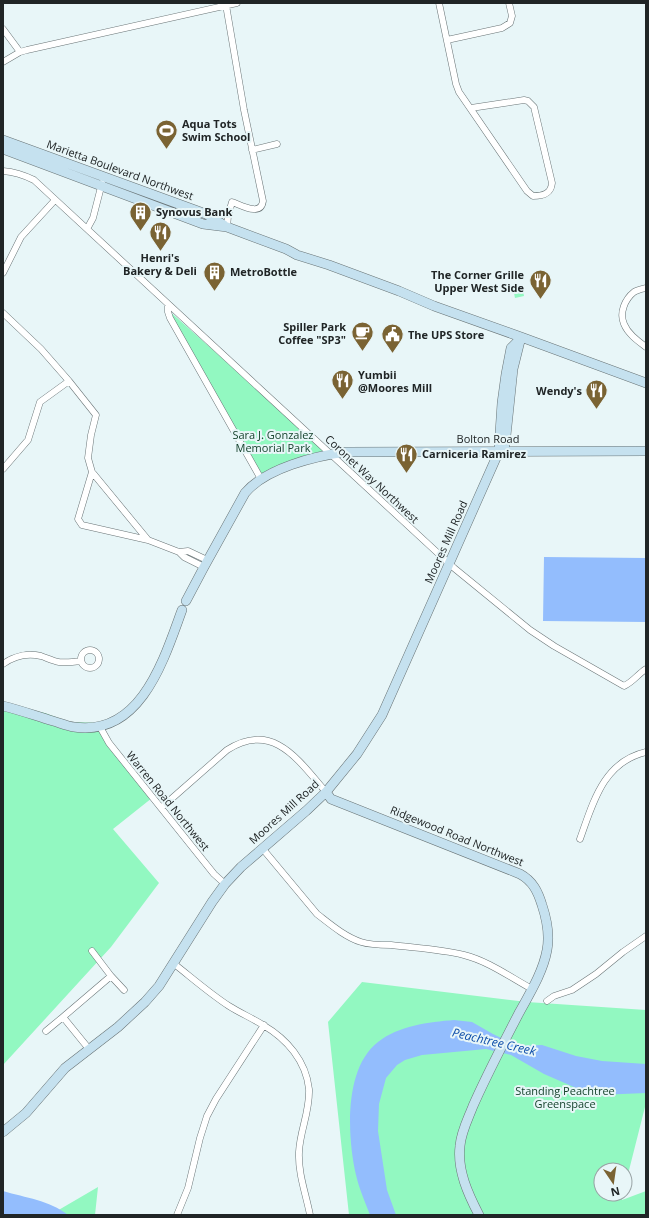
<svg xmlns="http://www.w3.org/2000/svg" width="649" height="1218" font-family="'Open Sans',sans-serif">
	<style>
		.green { fill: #92f8c1 }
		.water { fill: #93bdfd }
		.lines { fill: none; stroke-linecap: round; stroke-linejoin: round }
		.street-casing { stroke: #697476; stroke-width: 7 }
		.secondary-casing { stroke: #697476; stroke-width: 10 }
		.street { stroke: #fff; stroke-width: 6 }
		.secondary { stroke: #c5e1ef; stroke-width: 9 }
		.labels { text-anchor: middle; stroke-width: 4; stroke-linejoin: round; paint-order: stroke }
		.poi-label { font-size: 11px; font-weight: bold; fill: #202526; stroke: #e8f6f8; text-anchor: start }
		.street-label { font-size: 11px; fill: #202526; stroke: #e8f6f8 }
		.park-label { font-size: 11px; fill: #16432d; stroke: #e8f6f8 }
		.water-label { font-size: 12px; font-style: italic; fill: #0e4ea9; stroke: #e8f6f8 }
	</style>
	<rect width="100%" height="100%" fill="#e8f6f8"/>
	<path class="green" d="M522 286 524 296 515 298 513 288Z
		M167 309 330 454 261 479Z
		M3 704 45 713 69 722 101 723 105 741 152 798 113 829 159 883 111 947 3 1065Z
		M362 982 527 1002 646 1010V1103L625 1186V1170H601V1194H623L622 1200 646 1191V1215H349L328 1022Z
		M98 1187 95 1215H50Z"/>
	<path class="water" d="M544 557 646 558V622L543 621Z
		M454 1020 472 1022 493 1034 518 1046 542 1045 576 1056 602 1061 646 1064V1093L598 1095 590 1094 544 1074 511 1055 486 1049 422 1055 405 1060 397 1065 386 1078 379 1104 378 1131 387 1190 396 1215H370C365 1202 359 1188 356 1175 347 1136 344 1068 378 1042 398 1026 429 1022 454 1020Z
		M3 1191C26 1198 49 1200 68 1215H3Z"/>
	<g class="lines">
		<defs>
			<path id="street" d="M439 3 456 84 459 92 527 191 533 196C543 196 551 194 552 183L534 107 528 101 524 100 471 108
				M226 5 244 110 263 201C261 217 241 205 232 202L228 216 227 227
				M3 29 20 52
				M447 40 502 28 510 23 512 16 509 3
				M3 62 20 52 27 50 237 3
				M252 150 277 144
				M3 171C15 172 24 175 34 180L454 568 530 630 554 646 624 686C633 682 638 674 646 669
				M87 229 93 218 102 183
				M3 273 21 237 55 200
				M646 288C642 289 637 290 634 292 625 299 619 313 624 324 628 334 638 341 646 347
				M168 304V312L170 318 261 479
				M3 313 41 349 69 381 96 415 91 435 88 458 92 472 148 540 179 552 188 551 207 560
				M3 469 28 440 40 402 69 381
				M92 472 78 519 82 525 148 540
				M179 552 184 557 204 567
				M81 659a9 9 0 1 1 18 0a9 9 0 1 1-18 0Z
				M3 664C14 656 28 653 41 656 47 658 53 661 59 662 66 663 74 662 81 661
				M100 727 109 743 214 874 225 884
				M161 808 227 750C273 720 299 761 326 792
				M580 839C593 803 603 762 646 752
				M262 848 317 914C330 924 345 937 361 942 370 945 381 945 391 945 415 948 440 949 464 955 488 961 510 977 532 989
				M92 951 111 976 124 990
				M173 963C191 977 209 993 229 1006 240 1013 252 1018 263 1025 287 1039 306 1061 309 1089 310 1112 300 1130 299 1152 298 1174 306 1194 310 1215
				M547 1001 554 996 572 990 596 974 623 952 646 936
				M46 1031 63 1017
				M89 1049 63 1017 111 976
				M177 1215 188 1188 200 1138 207 1116 216 1099 264 1025"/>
			<path id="secondary" d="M3 140 206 214 224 225
				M3 149 203 224 227 227 235 230 286 249 297 255 329 265 399 291 434 306 521 337 646 383
				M499 448 502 403 506 374 511 348 520 339
				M186 601 204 567 245 493C266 468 315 456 346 452L646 451
				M3 706C20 710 36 716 53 721 60 723 67 726 74 727 141 737 164 659 182 610
				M326 792 331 799 520 874C533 881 538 892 542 905 547 920 550 934 547 950 543 972 530 993 519 1013 503 1044 487 1074 473 1106 468 1119 461 1132 460 1146 457 1170 468 1194 479 1215
				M3 1132 26 1113 65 1068 118 1027 145 1002 159 986 212 902 225 884 241 867 306 811 326 792 357 754 382 715 496 458 505 445 513 369 521 337"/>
		</defs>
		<use href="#street" class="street-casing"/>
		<use href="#secondary" class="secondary-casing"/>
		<use href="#street" class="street"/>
		<use href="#secondary" class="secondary"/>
	</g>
	<defs>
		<symbol id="stadium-pin" viewBox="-11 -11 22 30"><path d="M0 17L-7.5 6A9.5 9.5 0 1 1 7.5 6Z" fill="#7a6333" stroke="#e8f6f8"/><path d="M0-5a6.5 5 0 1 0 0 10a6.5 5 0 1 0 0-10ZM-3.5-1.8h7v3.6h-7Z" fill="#fff"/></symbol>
		<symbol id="building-pin" viewBox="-11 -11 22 30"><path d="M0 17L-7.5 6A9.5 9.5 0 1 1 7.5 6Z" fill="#7a6333" stroke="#e8f6f8"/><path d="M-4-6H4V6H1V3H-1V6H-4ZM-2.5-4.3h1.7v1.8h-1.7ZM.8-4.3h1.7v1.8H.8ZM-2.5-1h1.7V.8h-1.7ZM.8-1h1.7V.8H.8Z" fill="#fff"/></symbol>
		<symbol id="restaurant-pin" viewBox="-11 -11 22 30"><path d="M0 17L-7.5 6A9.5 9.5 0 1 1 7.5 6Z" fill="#7a6333" stroke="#e8f6f8"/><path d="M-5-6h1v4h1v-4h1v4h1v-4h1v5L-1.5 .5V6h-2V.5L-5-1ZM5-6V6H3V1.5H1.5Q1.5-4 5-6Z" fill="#fff"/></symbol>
		<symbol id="cafe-pin" viewBox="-11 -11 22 30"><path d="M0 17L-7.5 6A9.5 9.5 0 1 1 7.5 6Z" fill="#7a6333" stroke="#e8f6f8"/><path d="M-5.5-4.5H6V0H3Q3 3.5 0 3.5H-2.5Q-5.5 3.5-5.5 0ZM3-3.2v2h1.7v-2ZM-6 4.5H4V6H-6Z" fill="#fff"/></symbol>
		<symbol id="civic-pin" viewBox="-11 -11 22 30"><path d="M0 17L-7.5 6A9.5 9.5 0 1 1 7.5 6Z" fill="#7a6333" stroke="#e8f6f8"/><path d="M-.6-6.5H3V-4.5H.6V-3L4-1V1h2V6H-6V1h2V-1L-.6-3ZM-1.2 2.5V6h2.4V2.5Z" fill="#fff"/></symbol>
	</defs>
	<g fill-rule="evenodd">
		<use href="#stadium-pin" x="154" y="118" width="25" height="34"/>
		<use href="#building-pin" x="128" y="200" width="25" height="34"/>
		<use href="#restaurant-pin" x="148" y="220" width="25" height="34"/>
		<use href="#building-pin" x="202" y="260" width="25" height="34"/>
		<use href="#restaurant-pin" x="528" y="268" width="25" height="34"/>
		<use href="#cafe-pin" x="350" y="320" width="25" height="34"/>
		<use href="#civic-pin" x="380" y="322" width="25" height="34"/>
		<use href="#restaurant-pin" x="330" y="368" width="25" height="34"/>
		<use href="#restaurant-pin" x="584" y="378" width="25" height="34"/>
		<use href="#restaurant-pin" x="394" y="442" width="25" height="34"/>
	</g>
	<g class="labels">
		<g class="poi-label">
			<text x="182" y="128">Aqua Tots<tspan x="182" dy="13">Swim School</tspan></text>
			<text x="156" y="216">Synovus Bank</text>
			<text x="160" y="262" text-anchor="middle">Henri's<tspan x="160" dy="13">Bakery &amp; Deli</tspan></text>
			<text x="230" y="276">MetroBottle</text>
			<text x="524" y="279" text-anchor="end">The Corner Grille<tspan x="524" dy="13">Upper West Side</tspan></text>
			<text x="346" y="331" text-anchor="end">Spiller Park<tspan x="346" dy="13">Coffee "SP3"</tspan></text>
			<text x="408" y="339">The UPS Store</text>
			<text x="358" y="379">Yumbii<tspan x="358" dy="13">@Moores Mill</tspan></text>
			<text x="582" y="395" text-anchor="end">Wendy's</text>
			<text x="422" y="458">Carniceria Ramirez</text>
		</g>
		<g class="street-label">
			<text transform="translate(120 170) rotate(20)" y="4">Marietta Boulevard Northwest</text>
			<text x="488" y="443">Bolton Road</text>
			<text transform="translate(372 479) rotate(43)" y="4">Coronet Way Northwest</text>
			<text transform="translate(446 542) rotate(-66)" y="4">Moores Mill Road</text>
			<text transform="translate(168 801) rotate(51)" y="4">Warren Road Northwest</text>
			<text transform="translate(284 812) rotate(-42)" y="4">Moores Mill Road</text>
			<text transform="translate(457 836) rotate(22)" y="4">Ridgewood Road Northwest</text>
		</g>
		<g class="park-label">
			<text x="273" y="439">Sara J. Gonzalez<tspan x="273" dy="13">Memorial Park</tspan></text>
			<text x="565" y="1095">Standing Peachtree<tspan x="565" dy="13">Greenspace</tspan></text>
		</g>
		<g class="water-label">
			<text transform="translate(494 1042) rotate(13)" y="4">Peachtree Creek</text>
		</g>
	</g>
	<rect width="649" height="1218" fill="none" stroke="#202526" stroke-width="8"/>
	<g transform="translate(613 1182) rotate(167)"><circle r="19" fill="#e8f6f8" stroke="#98a2a4"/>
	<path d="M0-3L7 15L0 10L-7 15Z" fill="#7a6333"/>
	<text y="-6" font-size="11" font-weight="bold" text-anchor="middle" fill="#202526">N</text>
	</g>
</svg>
